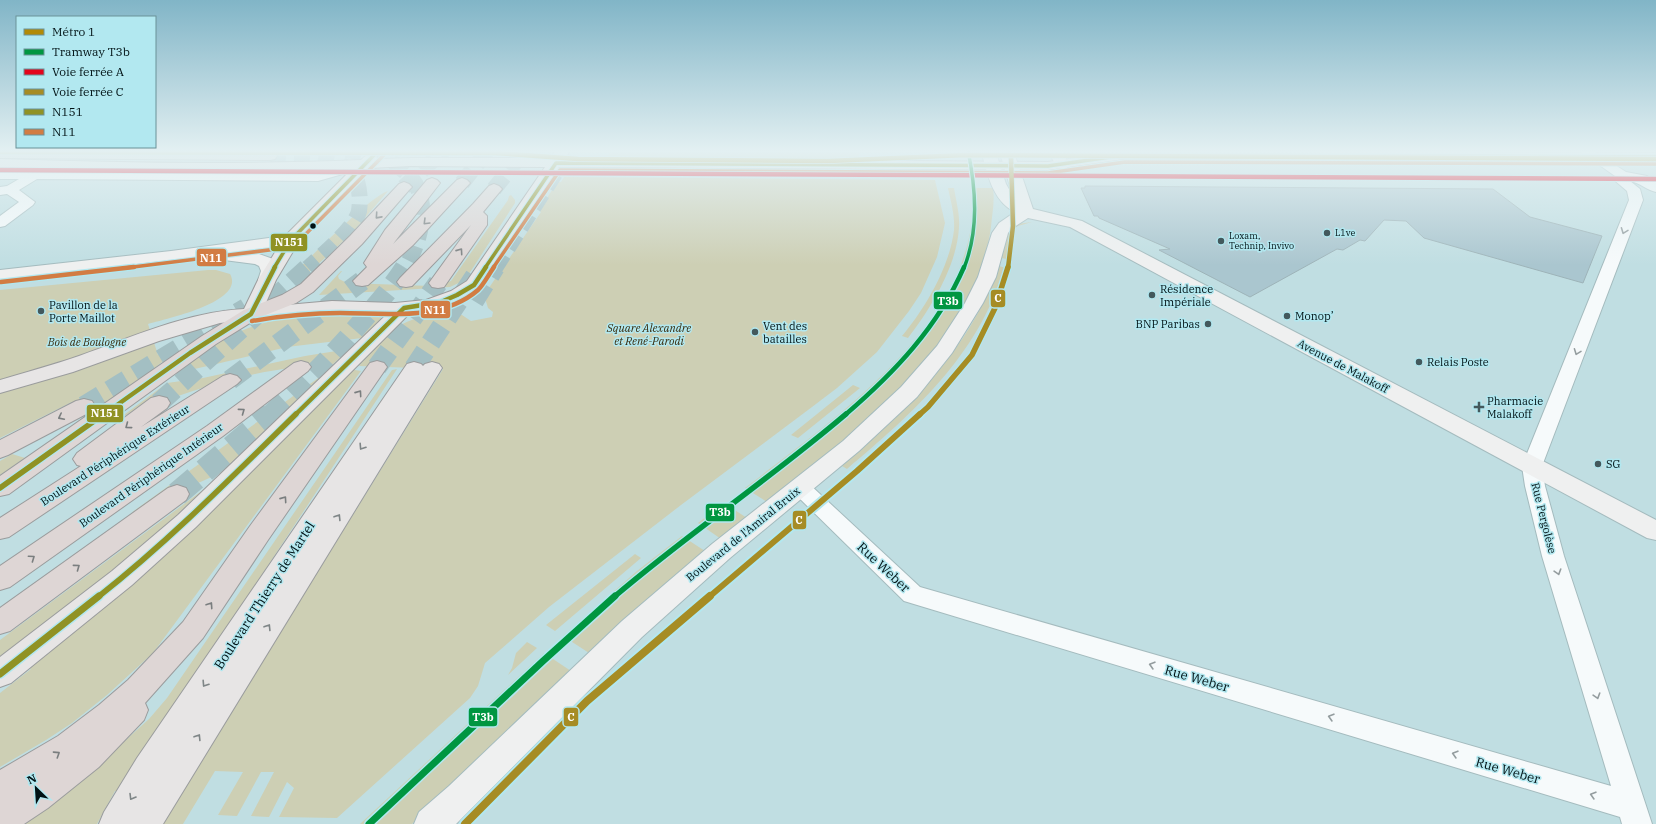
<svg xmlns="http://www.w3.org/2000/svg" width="1656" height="824" font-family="'IBM Plex Serif',serif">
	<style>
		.green { fill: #cdcfb4 }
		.building { fill: #aac6cf; stroke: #9db3b8 }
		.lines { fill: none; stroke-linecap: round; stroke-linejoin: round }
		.primary-tunnel-far1 { stroke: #a3bfc3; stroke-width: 16; stroke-dasharray: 16 8; stroke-linecap: butt }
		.primary-tunnel { stroke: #a3bfc3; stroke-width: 20; stroke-dasharray: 20 10; stroke-linecap: butt }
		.highway-tunnel-far2 { stroke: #a3bfc3; stroke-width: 16; stroke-dasharray: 16 8; stroke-linecap: butt }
		.highway-tunnel-far1 { stroke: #a3bfc3; stroke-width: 20; stroke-dasharray: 20 10; stroke-linecap: butt }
		.highway-tunnel { stroke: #a3bfc3; stroke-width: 24; stroke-dasharray: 24 12; stroke-linecap: butt }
		.street-casing { stroke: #a4bbbe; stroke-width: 2 }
		.secondary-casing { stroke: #a4bbbe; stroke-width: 2 }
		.primary-casing { stroke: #9a9c9d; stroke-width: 2 }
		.highway-casing { stroke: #9a9c9d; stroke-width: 2 }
		.street { fill: #f6fafb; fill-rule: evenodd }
		.secondary { fill: #eff0f0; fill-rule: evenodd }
		.primary { fill: #e7e5e5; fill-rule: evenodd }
		.highway { fill: #ded6d5; fill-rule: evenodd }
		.bus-1-far3-casing { stroke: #b2e8f0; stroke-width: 5.5 }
		.bus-1-far2-casing { stroke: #b2e8f0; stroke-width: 7 }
		.bus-1-far1-casing { stroke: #b2e8f0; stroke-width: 8 }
		.bus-1-casing { stroke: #b2e8f0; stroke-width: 10 }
		.bus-2-far1-casing { stroke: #b2e8f0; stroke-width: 5.5 }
		.bus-2-casing { stroke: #b2e8f0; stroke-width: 7 }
		.bus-1-far3 { stroke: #909224; stroke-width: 3.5 }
		.bus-1-far2 { stroke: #909224; stroke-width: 4.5 }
		.bus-1-far1 { stroke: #909224; stroke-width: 5.5 }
		.bus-1 { stroke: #909224; stroke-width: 7 }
		.bus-2-far1 { stroke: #d27c43; stroke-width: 3.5 }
		.bus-2 { stroke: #d27c43; stroke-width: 4.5 }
		.rail-1-casing { stroke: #b2e8f0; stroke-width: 6 }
		.rail-2-far3-casing { stroke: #b2e8f0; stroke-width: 6 }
		.rail-2-far2-casing { stroke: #b2e8f0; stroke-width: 8 }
		.rail-2-far1-casing { stroke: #b2e8f0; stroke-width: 10 }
		.rail-2-casing { stroke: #b2e8f0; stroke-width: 12 }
		.rail-1 { stroke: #e3051c; stroke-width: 4.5 }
		.rail-2-far3 { stroke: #a68c24; stroke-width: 4.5 }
		.rail-2-far2 { stroke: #a68c24; stroke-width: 5.5 }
		.rail-2-far1 { stroke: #a68c24; stroke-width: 6 }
		.rail-2 { stroke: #a68c24; stroke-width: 8 }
		.tram-1-far3-casing { stroke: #b2e8f0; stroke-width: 5.5 }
		.tram-1-far2-casing { stroke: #b2e8f0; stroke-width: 7 }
		.tram-1-far1-casing { stroke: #b2e8f0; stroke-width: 8 }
		.tram-1-casing { stroke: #b2e8f0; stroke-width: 10 }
		.tram-1-far3 { stroke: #009641; stroke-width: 3.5 }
		.tram-1-far2 { stroke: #009641; stroke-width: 4.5 }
		.tram-1-far1 { stroke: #009641; stroke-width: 5.5 }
		.tram-1 { stroke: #009641; stroke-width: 7 }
		.metro-1-casing { stroke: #b2e8f0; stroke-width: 6 }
		.metro-1 { stroke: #b28a06; stroke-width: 4.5 }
		.oneway { stroke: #7a7e7f }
		.oneway2 { stroke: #949d9f }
		.oneway3 { stroke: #7f8687 }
		.bus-dot { fill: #001215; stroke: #b2e8f0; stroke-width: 1.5 }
		.poi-dot { fill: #43595d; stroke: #b2e8f0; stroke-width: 1.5 }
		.labels { text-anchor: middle; stroke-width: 3; stroke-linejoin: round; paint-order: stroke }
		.far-poi-label { font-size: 9px; fill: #001215; stroke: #b2e8f0; text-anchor: start }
		.poi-label { font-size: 11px; fill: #001215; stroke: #b2e8f0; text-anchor: start }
		.park-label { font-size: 11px; font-style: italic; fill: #382b0c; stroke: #b2e8f0 }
		.street-label { font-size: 11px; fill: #001215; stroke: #b2e8f0 }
		.near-street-label { font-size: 13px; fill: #001215; stroke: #b2e8f0 }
		.line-badge { stroke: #b2e8f0; stroke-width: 1.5 }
		.badge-label { font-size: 11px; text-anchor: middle; font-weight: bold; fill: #fff }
	</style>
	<rect width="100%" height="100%" fill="#c0dee2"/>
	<path class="green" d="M611 150H859V160L607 158Z
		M564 177 935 180 945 223 937 257 921 293 909 311 877 352 837 388 812 407 681 505 549 607 485 663 478 686 470 698 337 818 279 817 294 788 287 782 269 817 251 816 274 772H261L237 816 218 815 243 772 215 771 183 824H162L443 369 359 366C370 353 381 338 396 328 410 318 432 314 449 309L462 315 471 321 492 317 493 312 488 308 484 295 541 212 539 211 557 182H561Z
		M948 188H954C956 201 960 214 959 227 957 266 931 308 908 338L902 336C925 309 950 266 954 230 955 216 951 202 948 188Z
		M972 188H993C995 201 992 214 991 227 975 346 855 432 767 502L745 488C835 418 985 317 972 188Z
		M388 191 352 233 314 268 308 273 296 271C312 256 372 195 388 191Z
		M511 195 515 200V203L465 280 450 287 319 295 341 271H342L338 276 339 279 347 283 431 286 451 281 508 200 509 196Z
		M1032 222 1018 226 1012 230 1007 259 1001 258 1006 232 1017 224Z
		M999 266 1006 268 1009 271 1003 270C979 355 912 414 847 469L842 466C907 410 970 349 999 266Z
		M208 270H216L230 274C246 302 165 319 148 324L158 355 171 353V355L147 374 91 412 72 402 0 438V290Z
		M305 314 376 315 381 317 380 322 362 338 287 347 212 365 190 370H178C193 359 208 348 224 339 249 325 278 319 305 314Z
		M349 349 331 366C318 367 304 366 291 368 232 375 176 396 121 417L167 383 203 378 305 356Z
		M397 369 120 791H115L97 824H19L86 776 149 719 167 698 392 370Z
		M355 370 361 371 153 653 107 695 72 723 46 740 0 767V693L31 669 8 657 0 658V640L234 467 131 513 328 371Z
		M853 385 860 388 798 438 791 435Z
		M12 454 25 458 0 475V461Z
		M724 503 747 518 721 539 698 523Z
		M682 536 705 551 589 653 563 636 637 571Z
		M635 554 641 558 555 631 546 625Z
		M527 642 537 648 508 675 512 668 516 653Z
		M544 653 571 671 412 824H360Z"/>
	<path class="building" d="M1085 186 1493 189 1530 217 1602 236 1583 283 1424 238 1406 221 1384 220 1365 241 1360 240 1343 250 1337 249 1250 297 1159 250 1170 249 1099 218 1098 216H1094L1081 188H1085Z"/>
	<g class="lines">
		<path class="primary-tunnel-far1" d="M495 268 570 150"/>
		<path class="primary-tunnel" d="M474 301 495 267
			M414 368 475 276"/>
		<path class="highway-tunnel-far2" d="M346 150C366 153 387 157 403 170 434 193 422 240 405 268
			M270 156 310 158 338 163 354 172C359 185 361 197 359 211 356 227 320 257 308 268
			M462 183 488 150
			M404 187 444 150
			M494 189 525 150"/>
		<path class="highway-tunnel-far1" d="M377 367 438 283
			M230 380 362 281
			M159 403 309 267
			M84 406 246 308
			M270 415C303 385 334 354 363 320 378 303 393 286 405 267"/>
		<path class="highway-tunnel" d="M177 494 271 414"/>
		<defs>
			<path id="street" d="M1578 150H1592L1626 172 1647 176 1656 182V192C1647 190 1640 183 1630 181L1640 189 1643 200 1542 466 1545 486 1564 556 1652 824H1622L1620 817 904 601 793 492 790 487 793 482 800 480 807 482 920 587 1611 786 1542 556 1525 486 1522 466 1629 200 1627 191 1613 179 1615 176Z
				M367 159 371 160 373 163 371 166 318 181 37 179 19 190 35 202 33 205 5 226 0 227V216L19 202 7 194 0 195V187L7 186 19 179H0V171L317 173Z"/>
			<path id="secondary" d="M981 150H995L1006 184 1013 196 999 150H1013L1033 209 1082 221 1656 520V540L1647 538 1070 227 1028 218 1011 229 1008 233 996 277 983 303 952 353 917 397 859 451 730 558 642 637 456 824H414L419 812 449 786 622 621 712 544 843 441 901 387 937 346 965 303 978 277 992 233 999 223 1015 212C992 201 987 172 981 150Z
				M1048 150H1062L1069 165 1067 168 1062 169 1057 168Z
				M291 235 297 236 299 240 297 244 241 252 259 254 273 259 279 271 273 284 267 285 261 284 258 280 261 271 259 266 255 264 224 260 221 256 222 254 0 280V270L171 251Z"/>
			<path id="primary" d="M556 150H568L569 152 565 159 1048 162 1103 154 1104 150 1656 153V161L1124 159 1048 170 559 167 480 289C458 303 436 312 409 314L196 527 132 585 11 683 0 687V657L112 571 178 515 387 314 320 312 220 323 159 341 73 372 0 393V380C26 372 53 365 79 356 132 337 187 312 244 309L258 280 285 236 352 169 299 171 58 169 0 167V159C120 163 241 165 361 160 366 155 369 153 376 155L377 159 411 158H550ZM411 166 545 167 467 281 451 291 426 300 395 303 332 301 264 307 276 280 298 243 369 168Z
				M414 362 421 364 423 366 425 364 432 362 439 364 442 368 163 824H99L104 812 137 758 407 364Z"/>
			<path id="highway" d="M0 150 270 152 275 153 277 156 275 159 270 160 0 158Z
				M432 178 437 180 440 183 393 244 457 180 462 178 467 180 470 183 413 245 368 285 362 286 356 285 353 281 367 267 364 263 385 230 427 180Z
				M404 182 409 184 412 187 409 190 362 244 313 292 296 303 258 318 216 344 9 494 0 496V476L202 336 244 310 282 295 301 284 350 236 399 184Z
				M494 184 499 186 502 189 483 212 487 216V225L444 287 438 288 432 287 429 283 471 225 412 286 406 287 400 286 397 282 400 278 473 204 489 186Z
				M301 361 308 363 311 367 308 371 223 436 10 587 0 590V566L207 426 294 363Z
				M377 361 384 363 387 367 268 540 203 638 145 703 148 710 144 720 99 767 48 808 24 824H0V770L58 736 99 705 128 680 183 622 250 526 370 363Z
				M230 374 237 376 241 380 237 384 9 537 0 539V518L81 466 77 465 73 459 77 453 151 398 159 396 167 398 170 403 167 408 141 427 223 376Z
				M84 399 92 401 95 406 92 411 8 455 0 458V440L76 401Z
				M177 485 186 488 189 494 186 500 10 631 0 634V608L168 488Z"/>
		</defs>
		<use href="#street" class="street-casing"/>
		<use href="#secondary" class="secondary-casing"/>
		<use href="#primary" class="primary-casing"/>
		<use href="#highway" class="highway-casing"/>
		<use href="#street" class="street"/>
		<use href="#secondary" class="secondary"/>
		<use href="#primary" class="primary"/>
		<use href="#highway" class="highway"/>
		<defs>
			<path id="bus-1-far3" d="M274 268 291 240 379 150
				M485 268 556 163 1048 166 1124 155 1656 157"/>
			<path id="bus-1-far2" d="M103 415 190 353 251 314 275 267
				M295 415 404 308 441 302 457 295 474 285 486 267"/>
			<path id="bus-1-far1" d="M0 488 104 414
				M98 597C169 541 232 477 296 414"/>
			<path id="bus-1" d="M0 674 99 596"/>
			<path id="bus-2-far1" d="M125 268 293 247 384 155
				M493 268 560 170 1048 173 1125 162 1656 164"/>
			<path id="bus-2" d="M1 282 134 267
				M252 321C281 316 310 313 340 313 385 313 441 322 478 290 484 284 489 274 494 267"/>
		</defs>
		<use href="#bus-1-far3" class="bus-1-far3-casing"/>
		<use href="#bus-1-far2" class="bus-1-far2-casing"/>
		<use href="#bus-1-far1" class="bus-1-far1-casing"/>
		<use href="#bus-1" class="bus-1-casing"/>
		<use href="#bus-2-far1" class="bus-2-far1-casing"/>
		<use href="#bus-2" class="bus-2-casing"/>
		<use href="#bus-1-far3" class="bus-1-far3"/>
		<use href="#bus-1-far2" class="bus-1-far2"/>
		<use href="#bus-1-far1" class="bus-1-far1"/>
		<use href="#bus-1" class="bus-1"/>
		<use href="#bus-2-far1" class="bus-2-far1"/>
		<use href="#bus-2" class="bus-2"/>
		<defs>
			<path id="rail-1" d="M0 170 1656 179"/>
			<path id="rail-2-far3" d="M1008 268 1013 226 1011 158 1009 150"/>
			<path id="rail-2-far2" d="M919 415 928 407 972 355 995 308 1008 267"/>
			<path id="rail-2-far1" d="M709 597 857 471 920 414"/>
			<path id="rail-2" d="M465 824 587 701 710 596"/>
		</defs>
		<use href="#rail-1" class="rail-1-casing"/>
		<use href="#rail-2-far3" class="rail-2-far3-casing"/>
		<use href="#rail-2-far2" class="rail-2-far2-casing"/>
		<use href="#rail-2-far1" class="rail-2-far1-casing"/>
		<use href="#rail-2" class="rail-2-casing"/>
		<use href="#rail-1" class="rail-1"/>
		<use href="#rail-2-far3" class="rail-2-far3"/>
		<use href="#rail-2-far2" class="rail-2-far2"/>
		<use href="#rail-2-far1" class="rail-2-far1"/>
		<use href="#rail-2" class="rail-2"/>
		<defs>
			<path id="tram-1-far3" d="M964 268C979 230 976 190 968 150"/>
			<path id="tram-1-far2" d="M845 415C894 373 938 327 964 267"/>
			<path id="tram-1-far1" d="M614 597C689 533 771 478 846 414"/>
			<path id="tram-1" d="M369 824 543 661 615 596"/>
		</defs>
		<use href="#tram-1-far3" class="tram-1-far3-casing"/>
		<use href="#tram-1-far2" class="tram-1-far2-casing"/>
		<use href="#tram-1-far1" class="tram-1-far1-casing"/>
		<use href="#tram-1" class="tram-1-casing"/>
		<use href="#tram-1-far3" class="tram-1-far3"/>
		<use href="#tram-1-far2" class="tram-1-far2"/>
		<use href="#tram-1-far1" class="tram-1-far1"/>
		<use href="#tram-1" class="tram-1"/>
		<defs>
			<path id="metro-1" d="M0 152 496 153 578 159 828 161 965 155 1656 159"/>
		</defs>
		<use href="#metro-1" class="metro-1-casing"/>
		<use href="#metro-1" class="metro-1"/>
	</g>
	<defs><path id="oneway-chevron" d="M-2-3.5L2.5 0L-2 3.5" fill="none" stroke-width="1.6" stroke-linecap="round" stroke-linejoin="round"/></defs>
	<g class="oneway">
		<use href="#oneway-chevron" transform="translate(378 216) rotate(132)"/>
		<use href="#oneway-chevron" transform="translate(426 222) rotate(135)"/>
		<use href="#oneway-chevron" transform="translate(460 251) rotate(-55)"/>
		<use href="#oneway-chevron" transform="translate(359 393) rotate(-55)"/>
		<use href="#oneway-chevron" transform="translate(242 411) rotate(-36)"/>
		<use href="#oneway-chevron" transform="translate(61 417) rotate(153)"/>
		<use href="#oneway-chevron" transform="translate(128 426) rotate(143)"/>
		<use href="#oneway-chevron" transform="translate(284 499) rotate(-55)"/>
		<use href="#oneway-chevron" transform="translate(32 558) rotate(-35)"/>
		<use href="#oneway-chevron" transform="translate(77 567) rotate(-36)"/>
		<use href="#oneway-chevron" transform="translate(210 605) rotate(-56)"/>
		<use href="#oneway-chevron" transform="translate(57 754) rotate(-33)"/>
	</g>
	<g class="oneway2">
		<use href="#oneway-chevron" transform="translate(1624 231) rotate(111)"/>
		<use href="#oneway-chevron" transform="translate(1577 352) rotate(111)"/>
		<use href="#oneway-chevron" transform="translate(1558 572) rotate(73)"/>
		<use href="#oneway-chevron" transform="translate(1152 665) rotate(-164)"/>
		<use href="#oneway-chevron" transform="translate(1597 696) rotate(73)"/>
		<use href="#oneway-chevron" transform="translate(1331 717) rotate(-164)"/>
		<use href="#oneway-chevron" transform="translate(1455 754) rotate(-164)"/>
		<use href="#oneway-chevron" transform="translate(1593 795) rotate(-164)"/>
	</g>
	<g class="oneway3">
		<use href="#oneway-chevron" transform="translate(362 447) rotate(123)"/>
		<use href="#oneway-chevron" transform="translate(338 517) rotate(-58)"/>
		<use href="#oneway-chevron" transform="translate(268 627) rotate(-58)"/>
		<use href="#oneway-chevron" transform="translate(205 684) rotate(123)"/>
		<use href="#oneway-chevron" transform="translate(198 737) rotate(-58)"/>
		<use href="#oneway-chevron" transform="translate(132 797) rotate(121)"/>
	</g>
	<linearGradient id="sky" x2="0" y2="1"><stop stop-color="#81b5c7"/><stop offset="0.57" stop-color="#e3f0f2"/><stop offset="1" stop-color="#e3f0f2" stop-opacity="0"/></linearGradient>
	<rect width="1656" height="265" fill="url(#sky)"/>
	<circle class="bus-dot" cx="313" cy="226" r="3.5"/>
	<g class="poi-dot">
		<circle cx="1327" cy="233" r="4"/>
		<circle cx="1221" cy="241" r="4"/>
		<circle cx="1152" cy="295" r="4"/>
		<circle cx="41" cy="311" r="4"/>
		<circle cx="1287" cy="316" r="4"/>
		<circle cx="1208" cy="324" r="4"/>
		<circle cx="755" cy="332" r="4"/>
		<circle cx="1419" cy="362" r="4"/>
		<path d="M1477 401h4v4h4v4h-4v4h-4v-4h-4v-4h4z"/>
		<circle cx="1598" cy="464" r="4"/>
	</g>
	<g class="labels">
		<g class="far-poi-label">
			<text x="1335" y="236">L1ve</text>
			<text x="1229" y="239">Loxam,<tspan x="1229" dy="10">Technip, Invivo</tspan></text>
		</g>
		<g class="poi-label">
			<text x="1160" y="293">Résidence<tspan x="1160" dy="13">Impériale</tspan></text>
			<text x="49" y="309">Pavillon de la<tspan x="49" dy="13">Porte Maillot</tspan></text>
			<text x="1295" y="320">Monop’</text>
			<text x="1200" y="328" text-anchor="end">BNP Paribas</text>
			<text x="763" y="330">Vent des<tspan x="763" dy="13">batailles</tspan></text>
			<text x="1427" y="366">Relais Poste</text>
			<text x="1487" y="405">Pharmacie<tspan x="1487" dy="13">Malakoff</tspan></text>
			<text x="1606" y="468">SG</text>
		</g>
		<g class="park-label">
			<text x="649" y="332">Square Alexandre<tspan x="649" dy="13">et René-Parodi</tspan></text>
			<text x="87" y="346">Bois de Boulogne</text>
		</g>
		<g class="street-label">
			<text transform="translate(1343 366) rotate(28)" y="4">Avenue de Malakoff</text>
			<text transform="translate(115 455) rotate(-33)" y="4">Boulevard Périphérique Extérieur</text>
			<text transform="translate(151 475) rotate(-35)" y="4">Boulevard Périphérique Intérieur</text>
			<text transform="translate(1544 518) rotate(76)" y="4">Rue Pergolèse</text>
			<text transform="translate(743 534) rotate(-39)" y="4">Boulevard de l'Amiral Bruix</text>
		</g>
		<g class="near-street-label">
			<text transform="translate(884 567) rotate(43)" y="5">Rue Weber</text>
			<text transform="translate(264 595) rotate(-57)" y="5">Boulevard Thierry de Martel</text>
			<text transform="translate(1197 678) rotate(16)" y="5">Rue Weber</text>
			<text transform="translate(1508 770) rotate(16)" y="5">Rue Weber</text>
		</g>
	</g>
	<g class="line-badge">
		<rect x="270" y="233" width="38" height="19" rx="4" fill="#909224"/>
		<rect x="196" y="248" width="31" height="19" rx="4" fill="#d27c43"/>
		<rect x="990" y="289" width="16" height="19" rx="4" fill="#a68c24"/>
		<rect x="933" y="291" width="30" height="19" rx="4" fill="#009641"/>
		<rect x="420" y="300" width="31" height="19" rx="4" fill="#d27c43"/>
		<rect x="86" y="404" width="38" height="19" rx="4" fill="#909224"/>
		<rect x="705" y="503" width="30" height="19" rx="4" fill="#009641"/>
		<rect x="792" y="510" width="15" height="20" rx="4" fill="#a68c24"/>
		<rect x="563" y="707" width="16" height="20" rx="4" fill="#a68c24"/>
		<rect x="468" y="707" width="30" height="20" rx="4" fill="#009641"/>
	</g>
	<g class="badge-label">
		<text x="289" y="246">N151</text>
		<text x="211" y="262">N11</text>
		<text x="998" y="302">C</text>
		<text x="948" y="305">T3b</text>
		<text x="435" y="314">N11</text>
		<text x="105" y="417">N151</text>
		<text x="720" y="516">T3b</text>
		<text x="799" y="524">C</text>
		<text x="571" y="721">C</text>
		<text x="483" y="721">T3b</text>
	</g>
	<rect x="16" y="16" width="140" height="132" fill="#b2e8f0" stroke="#6b9298"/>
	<rect x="24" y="29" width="20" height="6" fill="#b28a06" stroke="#6b9298"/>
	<text x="52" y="36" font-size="12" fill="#001215">Métro 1</text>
	<rect x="24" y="49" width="20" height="6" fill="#009641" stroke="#6b9298"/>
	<text x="52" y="56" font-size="12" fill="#001215">Tramway T3b</text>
	<rect x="24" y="69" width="20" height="6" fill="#e3051c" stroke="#6b9298"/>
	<text x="52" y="76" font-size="12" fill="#001215">Voie ferrée A</text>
	<rect x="24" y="89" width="20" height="6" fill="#a68c24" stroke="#6b9298"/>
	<text x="52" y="96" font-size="12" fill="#001215">Voie ferrée C</text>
	<rect x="24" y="109" width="20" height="6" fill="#909224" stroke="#6b9298"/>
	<text x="52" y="116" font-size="12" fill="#001215">N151</text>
	<rect x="24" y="129" width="20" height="6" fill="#d27c43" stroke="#6b9298"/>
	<text x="52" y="136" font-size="12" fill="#001215">N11</text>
	<g transform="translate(36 788) rotate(335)" stroke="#b2e8f0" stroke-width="3" paint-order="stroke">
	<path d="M0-3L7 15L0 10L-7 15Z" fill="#001215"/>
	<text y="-6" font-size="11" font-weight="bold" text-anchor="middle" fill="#001215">N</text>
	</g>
</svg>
